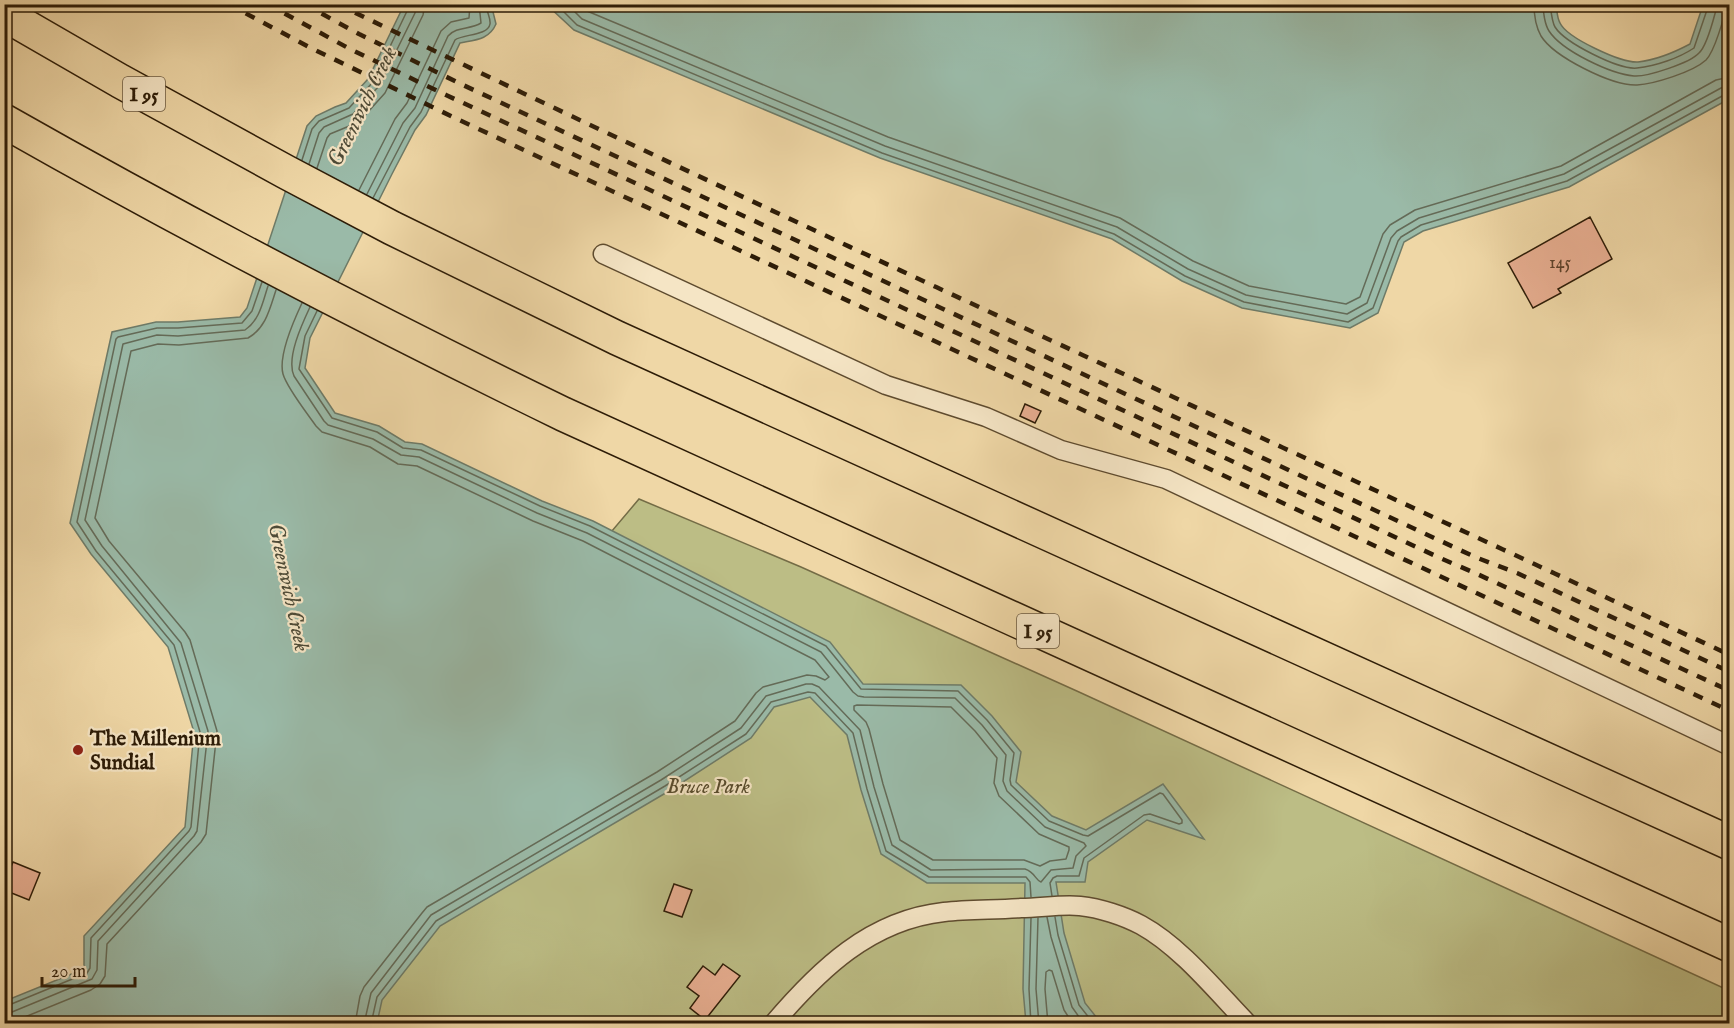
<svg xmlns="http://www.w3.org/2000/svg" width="1734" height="1028" font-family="'IM FELL English',serif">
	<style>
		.green { fill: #bcbd85; stroke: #746c46; stroke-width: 1.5 }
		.water { fill: #9abaa8; stroke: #6e7b68; stroke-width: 1.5 }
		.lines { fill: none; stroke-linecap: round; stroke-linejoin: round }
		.shore { stroke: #646b58; stroke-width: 1.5 }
		.building { fill: #e9af92; stroke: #2d1c07; stroke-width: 1.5 }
		.lane-casing { stroke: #5e4b2f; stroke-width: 21 }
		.highway-casing { stroke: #2d1c07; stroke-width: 36 }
		.lane { stroke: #f5e5c5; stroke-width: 18 }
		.highway { stroke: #efd7a6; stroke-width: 33 }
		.rail { stroke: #2d1c07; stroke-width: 4.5; stroke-dasharray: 10 10; stroke-linecap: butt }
		.poi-dot { fill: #8f2418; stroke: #f5e5c5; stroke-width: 2 }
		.labels { text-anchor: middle; stroke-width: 4.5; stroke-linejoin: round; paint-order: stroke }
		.number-label { font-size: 18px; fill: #5c412a }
		.shield { fill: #f5e5c5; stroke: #695840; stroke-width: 1.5 }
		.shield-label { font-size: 20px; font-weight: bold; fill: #2d1c07 }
		.poi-label { font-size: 21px; font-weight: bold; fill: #2d1c07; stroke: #f5e5c5; text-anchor: start }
		.park-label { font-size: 21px; font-style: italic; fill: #584c2d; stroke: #f5e5c5 }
		.water-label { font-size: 22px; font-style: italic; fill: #4e4b37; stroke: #f5e5c5 }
	</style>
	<rect width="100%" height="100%" fill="#efd7a6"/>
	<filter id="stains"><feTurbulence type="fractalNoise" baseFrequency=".00333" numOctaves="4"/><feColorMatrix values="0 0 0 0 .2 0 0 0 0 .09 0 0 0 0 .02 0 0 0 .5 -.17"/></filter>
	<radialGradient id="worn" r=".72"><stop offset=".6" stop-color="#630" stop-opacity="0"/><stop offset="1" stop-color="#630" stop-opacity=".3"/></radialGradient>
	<path class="green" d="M639 499 801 567 1079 692 1730 991 1729 1024H195Z"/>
	<path class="water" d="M404 5H492V8L496 24C489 40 475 40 460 43L426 115 415 130 392 174 310 338 305 368 335 413 379 426 405 442 422 444 542 501 593 521 830 642 863 684 961 685 992 716 1021 752 1016 782 1052 816 1086 830 1163 784 1204 839 1147 820 1088 862 1085 882H1056L1064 933 1085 1003 1101 1023H1026L1023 989 1025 883H927L881 854 861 790 847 735 810 697 774 707 751 738 669 791 440 926 382 1000 377 1023 5 1024V1001L84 969V936L185 827 194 732 168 647 91 554 70 523 112 332 156 322H178L240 317 247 308 307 126 316 116 335 107 346 103 368 79Z
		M547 5H1556C1557 10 1557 18 1560 23 1567 38 1621 63 1638 62 1656 60 1675 52 1690 44L1703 5H1729V99L1569 187 1423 231 1404 242 1378 313 1350 328 1242 308 1182 281 1112 239 880 158 574 30Z"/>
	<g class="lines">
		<path class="shore" d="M556 4 577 25 882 153 1114 234 1185 276 1244 302 1348 322 1373 308 1398 241 1401 237 1421 225 1567 181 1724 95 1730 94
			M567 4 582 19 885 146 1117 227 1188 269 1246 295 1347 314 1367 303 1391 238 1397 231 1419 218 1564 174 1721 88 1730 86
			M579 4 587 11 888 137 1120 218 1193 261 1249 286 1346 304 1360 297 1383 234 1390 225 1415 210 1561 166 1716 80 1730 77
			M1534 4C1534 14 1536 27 1541 36 1554 57 1612 86 1637 85 1654 84 1693 72 1706 60 1714 52 1725 17 1726 4
			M1543 4C1543 12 1545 25 1549 31 1562 51 1611 74 1634 76 1647 77 1690 63 1699 53 1707 46 1713 21 1716 10L1717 4
			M1550 4C1551 11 1552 22 1555 27 1565 43 1619 70 1637 68 1656 66 1679 58 1694 48L1709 4
			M302 160 312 129 319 121 349 108 373 82 408 9 409 4
			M309 164 319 133 324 127 353 114 379 86 415 13 416 4
			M317 168 327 138 330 134 359 122 385 93 423 15 425 4
			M359 190 395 119 407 103 441 31 451 22 469 18 470 4
			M367 194 403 123 415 108 448 36C457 26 470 30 481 23L479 4
			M373 198 410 127 421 112 455 40C462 34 488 36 490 24 491 18 486 11 486 4
			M302 303C294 320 278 355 283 374 287 388 307 413 316 426L322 432 370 447 398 464 417 466 533 521 583 541 815 660 829 677 825 680 816 676 807 675 763 687 756 693 735 721 657 772 427 907 422 913 364 987 360 996 355 1024
			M310 307C302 324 286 358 294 376L324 421 328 425 373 439 401 455 419 457 537 513 587 533 821 652 853 692 858 696 864 697 955 698 982 725 1006 755 1003 781 1007 791 1045 827 1084 843 1086 846 1076 856 1073 868 1051 870 1041 882C1035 880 1035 872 1025 869L931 870 892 845 874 787 860 730 819 687 812 684H806L766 696 741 728 661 780 431 915 371 993 364 1024
			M317 311 305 336 299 369 332 418 377 432 403 448 421 450 540 506 590 526 826 646 861 689 958 691 987 720 1014 753 1010 780 1011 785 1049 821 1083 835 1088 836 1160 793 1163 794 1182 820V823L1179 824 1150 814 1144 815 1084 858 1079 876H1057L1053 878 1050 883 1052 896
			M857 705 951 707 975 731 997 758 994 783 999 796 1039 834 1069 847V850L1066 859 1050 861 1040 866 1024 860H933L900 840 883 784 869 729 866 722 854 710V706Z
			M1047 917 1051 937 1072 1007 1084 1024
			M1055 917 1058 935 1079 1005 1094 1024
			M1031 918 1029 989 1031 1024
			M1038 918 1036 989 1039 1024
			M4 1006 9 1005 87 973 90 968 91 938 189 831 191 827 200 732 174 645 96 551 77 522 116 339 118 337 157 328H178L242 323 252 311 262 282
			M4 1013 12 1012 92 979 97 970 98 941 194 836 197 831 208 731 181 643 102 546 85 520 123 344 157 335 178 336 245 330C260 320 263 301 268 286
			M4 1022 15 1021 91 990 100 984 105 976 107 944 201 842 206 834 217 731 190 640 185 632 109 541 95 518 131 351 158 344 179 345 248 338C266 328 270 308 276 290
			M371 1024 377 997 436 921 665 786 746 734 771 702 808 692 815 693 853 733 867 789 886 851 929 877H1026L1030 882 1031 897
			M1048 1024 1045 989 1046 972 1049 970 1052 971 1064 1010 1073 1024"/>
	</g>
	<path class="building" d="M1590 217 1612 259 1558 289 1561 293 1533 308 1508 263Z
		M1025 404 1041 411 1035 423 1020 416Z
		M13 862 40 873 29 900 4 890V883Z
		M674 884 692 890 682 917 664 911Z
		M723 964 740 976 705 1020 690 1008 699 996 687 987 703 966 715 975Z"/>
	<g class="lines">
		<defs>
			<path id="lane" d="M603 254 886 385 986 417 1061 450 1166 479 1730 746
				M773 1024C819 970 870 920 944 912 969 909 996 910 1021 908 1040 908 1062 904 1080 906 1100 908 1124 916 1141 925 1181 947 1216 991 1248 1024"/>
			<path id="highway" d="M4 14 120 81 286 172 392 228 617 338 1730 843
				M4 121C187 225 374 322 563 414L1730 945"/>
		</defs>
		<use href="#lane" class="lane-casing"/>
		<use href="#highway" class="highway-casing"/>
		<use href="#lane" class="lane"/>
		<use href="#highway" class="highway"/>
		<path class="rail" d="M228 4 311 48 455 118 1730 711
			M267 4 350 49 446 95 1440 558 1475 573 1730 691
			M304 4 359 34 463 85 1475 557 1517 573 1730 672
			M337 4C799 227 1265 438 1730 655"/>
	</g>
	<circle class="poi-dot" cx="78" cy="750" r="6"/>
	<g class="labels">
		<g class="number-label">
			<text x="1560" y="268">145</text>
		</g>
		<g class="shield">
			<rect x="123" y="77" width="42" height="34" rx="4.5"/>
			<rect x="1017" y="614" width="42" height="34" rx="4.5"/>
		</g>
		<g class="shield-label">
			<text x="144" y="101">I 95</text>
			<text x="1038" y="638">I 95</text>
		</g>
		<g class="poi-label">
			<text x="90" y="745">The Millenium<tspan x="90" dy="24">Sundial</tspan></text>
		</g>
		<g class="park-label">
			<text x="708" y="793">Bruce Park</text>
		</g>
		<g class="water-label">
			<text transform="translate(361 106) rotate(-64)" y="8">Greenwich Creek</text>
			<text transform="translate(290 587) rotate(78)" y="8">Greenwich Creek</text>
		</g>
	</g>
	<rect width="1734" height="1028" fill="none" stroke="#efd7a6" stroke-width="24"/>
	<rect x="6" y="6" width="1722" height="1016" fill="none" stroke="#2d1c07" stroke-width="3"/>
	<rect x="12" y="12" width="1710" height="1004" fill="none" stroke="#2d1c07" stroke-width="1.5"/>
	<path d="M42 977v9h93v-9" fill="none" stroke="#2d1c07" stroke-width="3"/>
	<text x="51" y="977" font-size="18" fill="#2d1c07" stroke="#f5e5c5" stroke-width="4.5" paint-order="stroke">20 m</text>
	<rect width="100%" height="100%" filter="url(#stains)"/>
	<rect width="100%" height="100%" fill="url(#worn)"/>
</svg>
